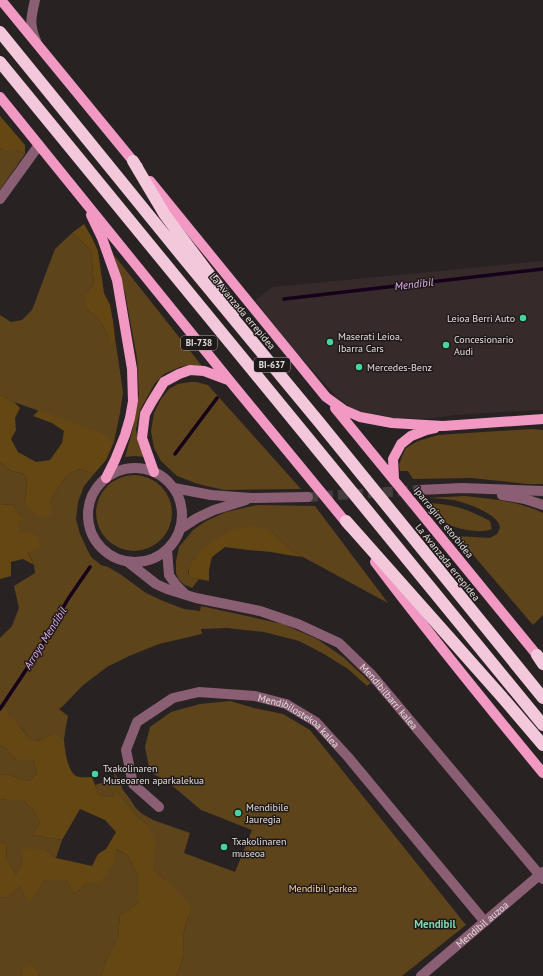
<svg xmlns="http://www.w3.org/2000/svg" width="543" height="976" font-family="'PT Sans',sans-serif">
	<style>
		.built { fill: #372a2a }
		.green { fill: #5e441a }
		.forest { fill: #654714 }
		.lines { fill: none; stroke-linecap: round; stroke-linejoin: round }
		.stream { stroke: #16001c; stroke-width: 3.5 }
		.minor-tunnel { stroke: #453e3e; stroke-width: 10; stroke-dasharray: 10 5; stroke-linecap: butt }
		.minor { stroke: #8a5f73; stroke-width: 10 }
		.major { stroke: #f199c3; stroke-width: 10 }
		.highway { stroke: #f4c8db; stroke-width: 12 }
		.poi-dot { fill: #47d49e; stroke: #1f1919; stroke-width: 1.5 }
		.labels { text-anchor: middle; stroke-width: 3; stroke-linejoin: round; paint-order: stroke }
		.shield { fill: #1f1919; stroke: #a8a3a2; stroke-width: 1 }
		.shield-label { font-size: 9px; font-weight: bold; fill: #e2dedd }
		.street-label { font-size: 10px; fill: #e2dedd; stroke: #1f1919 }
		.poi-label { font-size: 10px; fill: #e2dedd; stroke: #1f1919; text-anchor: start }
		.park-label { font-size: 10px; fill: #ffd89e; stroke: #1f1919 }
		.water-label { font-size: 11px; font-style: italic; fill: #e5aeef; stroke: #1f1919 }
		.neighbourhood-label { font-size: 11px; font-weight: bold; fill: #83d8b2; stroke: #1f1919 }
	</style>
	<rect width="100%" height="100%" fill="#292222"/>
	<path class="built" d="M543 261V410L502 412 455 415 426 419 395 418 371 415 356 411 338 398 292 348 255 300 273 287Z"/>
	<path class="green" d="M0 148 2 150H15L25 154 0 190Z
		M72 233 91 250 94 284 86 293V308L100 321 107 334 112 348 115 338 123 392 120 413 114 442 103 434 14 402 0 395V315L11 322 22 320 32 310 55 249Z
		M114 255 202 366 189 365 180 367 164 374 155 383 140 410 136 429 138 441 145 457 134 456 125 457 132 432 139 395 137 358 125 293Z
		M190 382H196L208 385 301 489 224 490 198 484 177 476 161 461 154 448 151 431 154 413 161 399 169 389 178 384Z
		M531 429 543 430V484H528L471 478 413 479 408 471H400L399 465 402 456 406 448 418 441 438 435Z
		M0 462 11 471 25 474 27 489 24 502H50L58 488 68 474 81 469 94 474 84 486 78 502 76 519 80 534 87 549 91 557 101 565 108 567 120 574 146 593 163 601 184 609 200 611 201 606 283 624 317 639 343 657 371 683 367 686 348 669 324 654 299 641 264 632 227 628 201 629 202 634 159 644 129 656 107 667 82 686 64 705 59 709 68 716 66 726 64 740 60 737 50 735 43 739 36 741 29 738 23 730 7 713V708L0 704V638L12 626 19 608 14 586 35 573 34 565 20 535 17 523 27 519 19 514 13 505 0 504Z
		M96 513a38 38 0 1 1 76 0a38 38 0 1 1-76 0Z
		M465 496C491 499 519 501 543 513V615L533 625 457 536 490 538 497 534C498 532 499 530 500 528 500 514 464 502 453 500 444 499 436 498 427 498Z
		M431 503C441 504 450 505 460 508 470 511 480 516 490 521L492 529C489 530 486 531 483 531 473 532 451 528 444 521 439 516 435 509 431 503Z
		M257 505 315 506 388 603 303 557 291 550 271 531 195 557 188 572 189 576 193 578 199 579 192 588 185 585 179 580 176 573V561L179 547 193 530 206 521 226 512Z
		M230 701 254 708 283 714 310 730 466 925 402 976H177L184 954 183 935 188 918 165 879 153 869 148 825 137 816 116 790 112 797 99 795 95 785 115 779 114 772 119 780 123 790 130 799 135 807 141 813 153 820 190 833 184 853 235 872 252 830 201 810 168 782 150 772 145 747 150 727 171 712 200 704Z
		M0 745 3 746 17 760H33L37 774 28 781 7 774 0 775Z
		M0 799 7 800H23L33 810 40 823 32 835 62 840 56 858 46 850 23 861 16 874 7 860 6 844 0 842Z
		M115 849 127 855 139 877V902L120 915 118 937 106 961 101 976H38L40 974 21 970 23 976H0V898L8 897 20 887 29 901 45 880H67L74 894 86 884Z"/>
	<path class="forest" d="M0 116 25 145V154L15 150H2L0 148Z
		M84 224 92 238 98 251 104 293 110 305 113 321 115 338 112 349 107 334 100 321 86 308V293L94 284 91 250 72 233Z
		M0 395 14 402 20 408 15 418 16 430 11 439 18 452 36 462 50 460 62 443 64 431 52 423 33 416 39 410 104 434 114 442 106 460 94 474 81 469 68 474 58 488 50 502 52 513 45 518 30 510 24 502 27 489 25 474 11 471 0 462Z
		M0 504 13 505 19 514 28 519 18 523 20 534 30 531 39 538 41 547 28 553 34 565 23 559 11 562V576L0 579Z
		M254 526 271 531 291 550 303 557 288 555 271 552 248 550 225 547 212 557 209 570V581L193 578 189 576C186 556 219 535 235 529 241 527 248 527 254 526Z
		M0 704 7 708V713L17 723 29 738 37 741 43 739 50 735 56 734 64 740C65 750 67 770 76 776 81 778 87 777 92 777L99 795 112 797 116 790 137 816 148 825 155 841 153 869 165 879 191 906 183 935 184 954 177 976H101L106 961 118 937 120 915 139 902V877L127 855 116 849 113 865 100 882 86 884 74 894 67 880H45L29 902 20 887 8 897 0 898V842L6 844 7 860 16 874 23 861V848L46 850 56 858 92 866 98 854 106 849 116 832 105 820 80 809 62 840 32 835 40 823 33 810 23 800H7L0 799V775L7 774 28 781 37 774 33 760H17L3 746 0 745Z
		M30 965 40 974 38 976H23L21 970Z"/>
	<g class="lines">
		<path class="stream" d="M284 299 543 269
			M175 454 217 398
			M0 709 38 652 68 599 90 567"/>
		<path class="minor-tunnel" d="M308 497 419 490"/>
		<g class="minor">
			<path d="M35 0C31 18 29 24 36 41"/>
			<path d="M0 199 39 145"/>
			<circle cx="135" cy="515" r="47"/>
			<path d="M174 488 211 495 251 498 308 497"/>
			<path d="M419 490 462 488 543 491"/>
			<path d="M502 495 525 499 543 505"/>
			<path d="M180 529 197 518 214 510 246 500"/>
			<path d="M167 550 169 575 176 585 184 593"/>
			<path id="s1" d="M128 562 156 584 167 589 196 598 260 611 298 624 339 643 371 674 543 879"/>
			<path id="s2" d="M159 807 133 784 126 750 137 722 173 698 199 692 255 696 286 704 316 722 348 757 485 922"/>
			<path id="s3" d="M421 976 543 872"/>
		</g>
		<path class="major" d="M1 0 138 167
			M0 97 229 380 349 526
			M150 181 326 397 344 410 360 417 392 423 443 426 543 419
			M91 215 102 238 117 280 132 369 133 401 130 418 125 435 115 460 106 478
			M335 408 541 660
			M154 472 142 438 145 414 151 403 164 382 179 374 190 370 204 371 228 380
			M394 479 393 459 401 444 411 436 426 430 435 428
			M375 562C429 634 486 704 543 773"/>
		<path class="highway" d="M0 32 186 261 319 422 543 698
			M0 62 543 725
			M133 161 165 215 236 310
			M346 521 502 697 543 745
			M537 655 543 664"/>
	</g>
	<g class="poi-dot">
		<circle cx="523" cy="318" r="4"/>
		<circle cx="330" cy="342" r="4"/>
		<circle cx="446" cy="345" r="4"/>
		<circle cx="359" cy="367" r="4"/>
		<circle cx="95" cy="774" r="4"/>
		<circle cx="238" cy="813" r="4"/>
		<circle cx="224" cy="847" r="4"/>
	</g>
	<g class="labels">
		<g class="shield">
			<rect x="181" y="336" width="36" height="14" rx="3"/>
			<rect x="254" y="358" width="36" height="14" rx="3"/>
		</g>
		<g class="shield-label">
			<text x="199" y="346">BI-738</text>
			<text x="272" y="368">BI-637</text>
		</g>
		<g class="street-label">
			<text transform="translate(243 311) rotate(50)" y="4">La Avanzada errepidea</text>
			<text transform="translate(444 522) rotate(51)" y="4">Iparragirre etorbidea</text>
			<text transform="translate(448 562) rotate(51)" y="4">La Avanzada errepidea</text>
			<text dy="4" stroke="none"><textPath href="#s1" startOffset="302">Mendibilbarri kalea</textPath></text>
			<text dy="4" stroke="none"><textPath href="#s2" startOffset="277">Mendibilostekoa kalea</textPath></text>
			<text dy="4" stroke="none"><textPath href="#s3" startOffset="80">Mendibil auzoa</textPath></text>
		</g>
		<g class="poi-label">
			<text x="515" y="322" text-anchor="end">Leioa Berri Auto</text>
			<text x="338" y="340">Maserati Leioa,<tspan x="338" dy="12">Ibarra Cars</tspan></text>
			<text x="454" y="343">Concesionario<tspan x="454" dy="12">Audi</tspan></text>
			<text x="367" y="371">Mercedes-Benz</text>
			<text x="103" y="772">Txakolinaren<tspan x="103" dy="12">Museoaren aparkalekua</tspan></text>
			<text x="246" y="811">Mendibile<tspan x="246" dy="12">Jauregia</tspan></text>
			<text x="232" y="845">Txakolinaren<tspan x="232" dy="12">museoa</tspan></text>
		</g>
		<g class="park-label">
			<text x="323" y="892">Mendibil parkea</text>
		</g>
		<g class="water-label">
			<text transform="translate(414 284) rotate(-7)" y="4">Mendibil</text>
			<text transform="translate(45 638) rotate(-58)" y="4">Arroyo Mendibil</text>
		</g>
		<g class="neighbourhood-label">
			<text x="435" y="928">Mendibil</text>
		</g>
	</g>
</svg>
